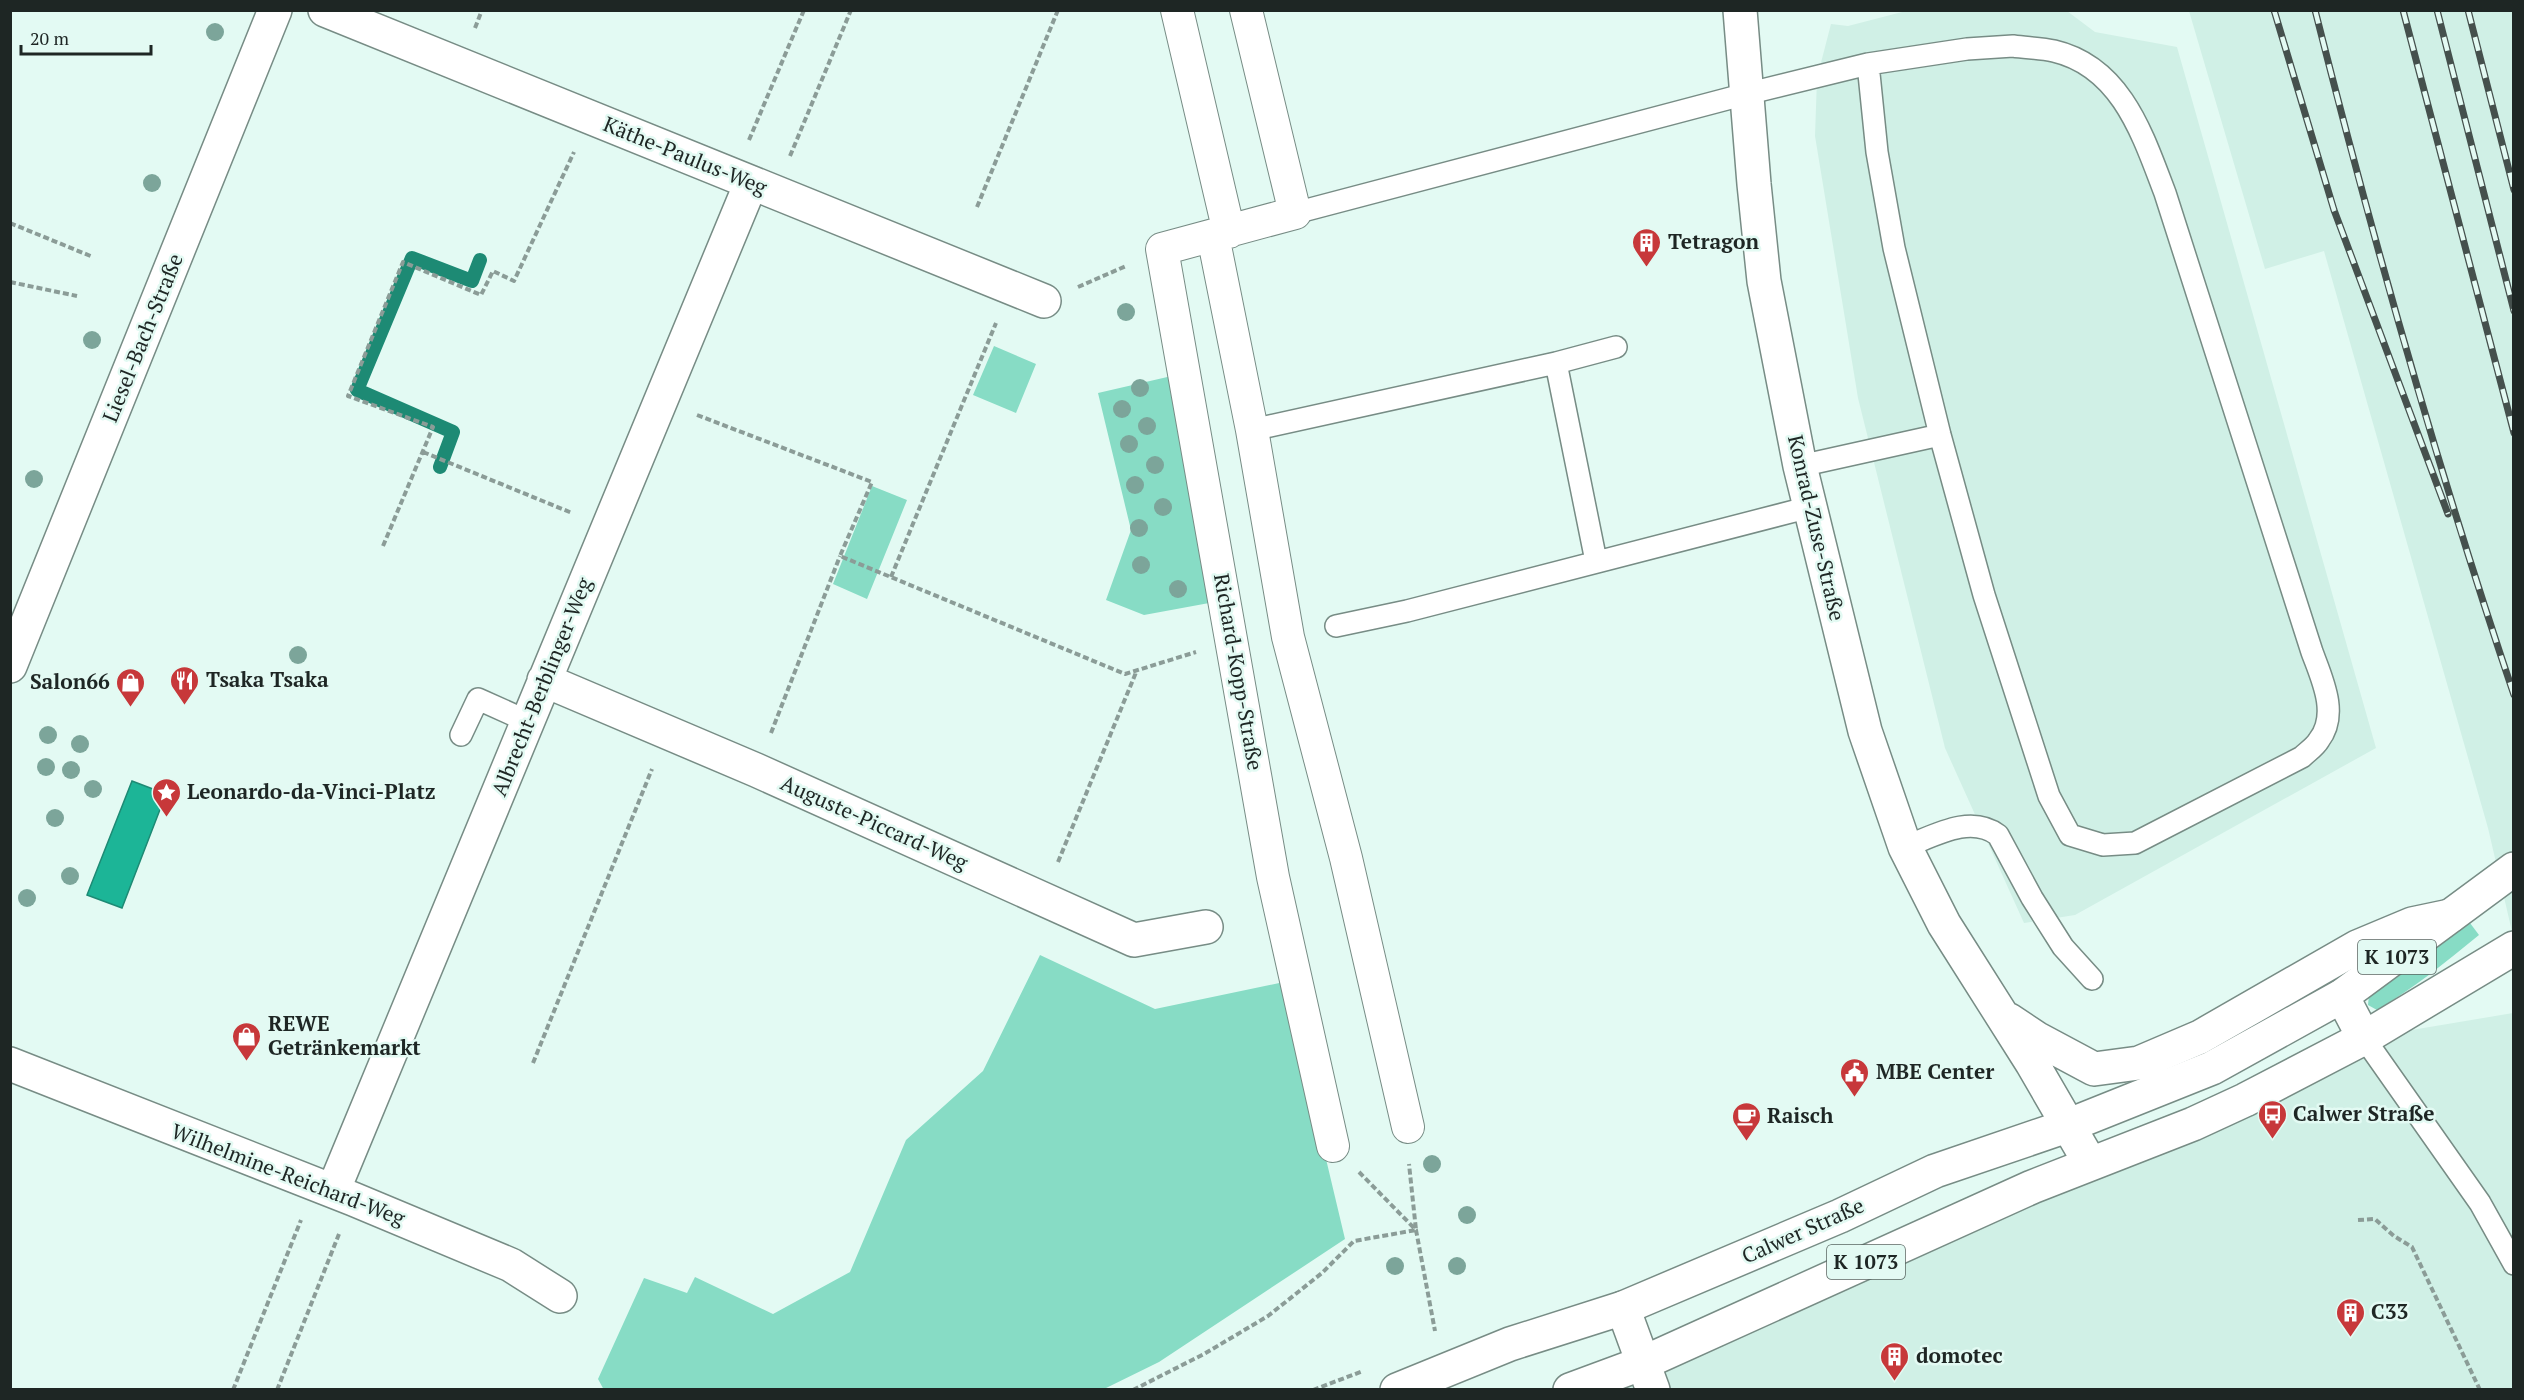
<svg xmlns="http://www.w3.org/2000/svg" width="2524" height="1400" font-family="'PT Serif',serif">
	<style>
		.built { fill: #d0f0e6 }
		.green { fill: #87dcc5 }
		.water { fill: #1cb597; stroke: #1d8a74; stroke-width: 1.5 }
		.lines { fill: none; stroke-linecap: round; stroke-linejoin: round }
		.stream { stroke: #1d8a74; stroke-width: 14 }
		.service-casing { stroke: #778c85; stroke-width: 24 }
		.pedestrian-casing { stroke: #778c85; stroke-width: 34 }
		.minor-casing { stroke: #778c85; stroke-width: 36 }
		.tertiary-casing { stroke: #778c85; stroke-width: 36 }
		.primary-casing { stroke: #778c85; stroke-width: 36 }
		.path { stroke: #8b9c97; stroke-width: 4; stroke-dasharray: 6 3; stroke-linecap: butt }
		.service { stroke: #fff; stroke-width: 21 }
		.pedestrian { stroke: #fff; stroke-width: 32 }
		.minor { stroke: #fff; stroke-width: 33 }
		.tertiary { stroke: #fff; stroke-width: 33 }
		.primary { stroke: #fff; stroke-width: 33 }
		.rail-casing { stroke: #45504d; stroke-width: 7 }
		.rail { stroke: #e3faf3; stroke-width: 4.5; stroke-dasharray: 14; stroke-linecap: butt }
		.tree { fill: #7ca59a }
		.labels { text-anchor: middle; stroke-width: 5; stroke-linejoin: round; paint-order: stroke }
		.shield { fill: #e3faf3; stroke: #596662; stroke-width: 1.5 }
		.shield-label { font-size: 20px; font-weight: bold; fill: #1e2624 }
		.street-label { font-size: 21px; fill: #1e2624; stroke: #e3faf3 }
		.poi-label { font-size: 21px; font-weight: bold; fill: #1e2624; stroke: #e3faf3; text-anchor: start }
	</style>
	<rect width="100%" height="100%" fill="#e3faf3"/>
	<path class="built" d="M1906 11H2067L2095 32 2177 47 2376 748 2075 915 2024 923 1945 748 1858 398 1815 136 1817 78 1831 24 1848 26Z
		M2189 11H2513V936L2488 828 2324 251 2265 269Z
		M2513 1013V1389L1570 1390 2364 1038Z"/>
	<path class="green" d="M994 346 1036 364 1016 413 973 395Z
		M1176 375 1220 601 1144 615 1106 600 1131 530 1098 393Z
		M872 486 907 500 867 599 833 584Z
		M2467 919 2479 935C2446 962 2414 988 2377 1010L2368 1005 2369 995 2399 976Z
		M1040 955 1155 1009 1284 982 1345 1239 1159 1362 1102 1390H604L598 1379 644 1278 687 1293 695 1277 773 1314 850 1272 906 1140 983 1071Z"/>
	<path class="water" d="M132 781 166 794 122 908 87 895Z"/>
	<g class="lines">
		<path class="stream" d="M440 467 453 432 357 390 412 258 472 281 480 260"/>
		<defs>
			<path id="service" d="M2013 46C2027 48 2041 48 2054 51 2122 67 2143 136 2165 193L2312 652C2322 679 2339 714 2319 740 2315 747 2307 752 2302 757L2135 843 2103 845 2070 835 2049 796 1984 595 1940 435 1894 248 1877 152 1868 64 1967 49Z
				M1295 213 1746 94 1868 64
				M1556 363 1596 561
				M1252 430 1556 363 1616 347
				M1800 466 1940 435
				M1336 626 1407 611 1810 507
				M461 735 478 699 527 721
				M1905 847C1934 836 1970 814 1998 835L2032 898 2063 947 2092 979
				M2364 1038 2480 1203 2514 1264"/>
			<path id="pedestrian" d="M1177 10 1229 232
				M1246 10 1295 213 1162 249 1273 877 1333 1146
				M1213 236 1252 430 1288 637 1346 858 1408 1127"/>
			<path id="minor" d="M325 10 1044 301
				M10 666 275 10
				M544 680 756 770 1134 940 1206 927
				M2342 996 2364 1038
				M10 1064 353 1199 511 1265 560 1296
				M333 1191 751 183
				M1623 1308 1653 1390"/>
			<path id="tertiary" d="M1740 10 1754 184 1764 281 1800 466 1865 731 1905 847 1944 924 2032 1063 2090 1163
				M2009 1020 2036 1038 2094 1069 2139 1063 2200 1037 2357 947 2412 924 2450 916"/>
			<path id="primary" d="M1397 1390 1510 1344 1623 1308 1840 1216 1935 1171 2067 1126 2212 1068 2342 996 2514 869
				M1570 1390 1643 1363 2032 1187 2193 1124 2245 1100 2364 1038 2514 948"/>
		</defs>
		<use href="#service" class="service-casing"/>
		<use href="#pedestrian" class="pedestrian-casing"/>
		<use href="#minor" class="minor-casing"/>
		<use href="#tertiary" class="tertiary-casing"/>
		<use href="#primary" class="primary-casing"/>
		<path class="path" d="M475 28 482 10
			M749 140 804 10
			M790 156 851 10
			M977 207 1058 10
			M10 223 93 257
			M10 282 77 296
			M1078 287 1126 266
			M697 415 872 482 840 556 1125 674 1196 652
			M423 452 572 513
			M383 546 433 427 348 396 403 262 481 295 493 271 514 281 574 152
			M891 577 996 323
			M771 733 840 556
			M1058 862 1137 670
			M533 1063 652 769
			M1359 1172 1416 1230 1435 1331
			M2358 1220 2375 1219 2394 1236 2412 1247 2480 1390
			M233 1390 301 1220
			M277 1390 339 1234
			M1133 1390 1204 1354 1268 1316 1322 1273 1354 1241 1416 1230 1409 1164
			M1313 1390 1363 1371"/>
		<use href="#service" class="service"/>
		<use href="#pedestrian" class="pedestrian"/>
		<use href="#minor" class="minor"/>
		<use href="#tertiary" class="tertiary"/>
		<use href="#primary" class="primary"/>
		<defs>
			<path id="rail" d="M2274 10 2334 210 2448 514
				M2315 10C2373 240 2438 470 2514 695
				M2403 10 2514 433
				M2437 10 2514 311
				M2468 10 2514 190"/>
		</defs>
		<use href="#rail" class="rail-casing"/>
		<use href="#rail" class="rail"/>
	</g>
	<g class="tree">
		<circle cx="215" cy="32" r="9"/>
		<circle cx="152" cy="183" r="9"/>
		<circle cx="1126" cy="312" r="9"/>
		<circle cx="92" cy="340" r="9"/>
		<circle cx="1140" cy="388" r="9"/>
		<circle cx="1122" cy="409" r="9"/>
		<circle cx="1147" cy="426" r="9"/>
		<circle cx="1129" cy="444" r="9"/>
		<circle cx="1155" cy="465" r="9"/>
		<circle cx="34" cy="479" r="9"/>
		<circle cx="1135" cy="485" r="9"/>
		<circle cx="1163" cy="507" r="9"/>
		<circle cx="1139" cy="528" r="9"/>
		<circle cx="1141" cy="565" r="9"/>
		<circle cx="1178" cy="589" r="9"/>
		<circle cx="298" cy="655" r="9"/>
		<circle cx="48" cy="735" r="9"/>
		<circle cx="80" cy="744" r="9"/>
		<circle cx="46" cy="767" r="9"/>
		<circle cx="71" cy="770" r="9"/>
		<circle cx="93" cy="789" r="9"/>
		<circle cx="55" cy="818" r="9"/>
		<circle cx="70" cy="876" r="9"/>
		<circle cx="27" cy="898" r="9"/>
		<circle cx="1432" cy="1164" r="9"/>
		<circle cx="1467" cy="1215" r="9"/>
		<circle cx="1395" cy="1266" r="9"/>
		<circle cx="1457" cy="1266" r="9"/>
	</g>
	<defs>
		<symbol id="building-pin" viewBox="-11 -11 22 30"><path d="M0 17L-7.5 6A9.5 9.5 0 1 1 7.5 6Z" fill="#c7383a" stroke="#e3faf3"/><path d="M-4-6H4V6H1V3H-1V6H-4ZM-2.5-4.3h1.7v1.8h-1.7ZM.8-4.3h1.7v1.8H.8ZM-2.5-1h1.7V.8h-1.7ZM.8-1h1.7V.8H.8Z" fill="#fff"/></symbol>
		<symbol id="restaurant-pin" viewBox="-11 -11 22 30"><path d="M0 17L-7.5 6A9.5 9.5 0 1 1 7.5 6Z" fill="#c7383a" stroke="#e3faf3"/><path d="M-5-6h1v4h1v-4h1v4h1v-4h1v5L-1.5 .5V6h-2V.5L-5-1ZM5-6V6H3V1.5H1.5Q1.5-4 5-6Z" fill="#fff"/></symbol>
		<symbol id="shop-pin" viewBox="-11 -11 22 30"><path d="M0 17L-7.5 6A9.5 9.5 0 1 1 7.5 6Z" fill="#c7383a" stroke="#e3faf3"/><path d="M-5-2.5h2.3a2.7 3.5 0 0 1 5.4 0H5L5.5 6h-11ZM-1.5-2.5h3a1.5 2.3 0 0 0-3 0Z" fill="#fff"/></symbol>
		<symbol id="sight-pin" viewBox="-11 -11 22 30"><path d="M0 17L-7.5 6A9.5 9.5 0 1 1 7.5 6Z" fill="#c7383a" stroke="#e3faf3"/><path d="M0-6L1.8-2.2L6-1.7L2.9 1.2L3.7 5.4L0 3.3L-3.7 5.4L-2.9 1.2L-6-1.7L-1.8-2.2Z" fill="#fff"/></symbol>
		<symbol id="civic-pin" viewBox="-11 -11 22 30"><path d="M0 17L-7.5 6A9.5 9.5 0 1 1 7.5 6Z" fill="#c7383a" stroke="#e3faf3"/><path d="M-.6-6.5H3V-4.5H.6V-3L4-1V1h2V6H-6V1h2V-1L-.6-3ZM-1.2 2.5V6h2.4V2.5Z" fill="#fff"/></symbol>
		<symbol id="bus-pin" viewBox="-11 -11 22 30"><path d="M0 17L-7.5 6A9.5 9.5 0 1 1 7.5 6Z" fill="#c7383a" stroke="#e3faf3"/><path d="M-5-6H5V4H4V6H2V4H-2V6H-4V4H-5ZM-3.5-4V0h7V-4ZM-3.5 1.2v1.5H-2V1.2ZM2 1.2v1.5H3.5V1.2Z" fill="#fff"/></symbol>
		<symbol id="cafe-pin" viewBox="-11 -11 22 30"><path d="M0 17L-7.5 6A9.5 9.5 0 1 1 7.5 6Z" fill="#c7383a" stroke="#e3faf3"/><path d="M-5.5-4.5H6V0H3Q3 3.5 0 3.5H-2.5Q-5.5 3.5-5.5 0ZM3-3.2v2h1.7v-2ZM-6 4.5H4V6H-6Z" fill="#fff"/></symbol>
	</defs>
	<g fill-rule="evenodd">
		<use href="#building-pin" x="1630" y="226" width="33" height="45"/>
		<use href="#restaurant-pin" x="168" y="664" width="33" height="45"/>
		<use href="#shop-pin" x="114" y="666" width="33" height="45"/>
		<use href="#sight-pin" x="150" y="776" width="33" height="45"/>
		<use href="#shop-pin" x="230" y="1020" width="33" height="45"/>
		<use href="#civic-pin" x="1838" y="1056" width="33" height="45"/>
		<use href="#bus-pin" x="2256" y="1098" width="33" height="45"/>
		<use href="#cafe-pin" x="1730" y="1100" width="33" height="45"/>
		<use href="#building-pin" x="2334" y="1296" width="33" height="45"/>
		<use href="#building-pin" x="1878" y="1340" width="33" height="45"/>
	</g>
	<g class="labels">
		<g class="shield">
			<rect x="2358" y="940" width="78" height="34" rx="4.5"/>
			<rect x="1827" y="1245" width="78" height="34" rx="4.5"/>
		</g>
		<g class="shield-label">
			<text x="2397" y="964">K 1073</text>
			<text x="1866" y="1269">K 1073</text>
		</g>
		<g class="street-label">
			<text transform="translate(685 156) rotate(22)" y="7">Käthe-Paulus-Weg</text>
			<text transform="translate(143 338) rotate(-68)" y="7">Liesel-Bach-Straße</text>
			<text transform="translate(1816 528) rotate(77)" y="7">Konrad-Zuse-Straße</text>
			<text transform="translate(1238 672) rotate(80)" y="7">Richard-Kopp-Straße</text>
			<text transform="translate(542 687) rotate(-68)" y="7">Albrecht-Berblinger-Weg</text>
			<text transform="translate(874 823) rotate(24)" y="7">Auguste-Piccard-Weg</text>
			<text transform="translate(288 1175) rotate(21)" y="7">Wilhelmine-Reichard-Weg</text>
			<text transform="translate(1803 1231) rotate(-24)" y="7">Calwer Straße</text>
		</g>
		<g class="poi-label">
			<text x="1668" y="249">Tetragon</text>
			<text x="206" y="687">Tsaka Tsaka</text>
			<text x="110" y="689" text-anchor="end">Salon66</text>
			<text x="187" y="799">Leonardo-da-Vinci-Platz</text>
			<text x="268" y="1031">REWE<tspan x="268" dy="24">Getränkemarkt</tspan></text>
			<text x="1876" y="1079">MBE Center</text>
			<text x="2293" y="1121">Calwer Straße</text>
			<text x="1767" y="1123">Raisch</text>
			<text x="2371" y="1319">C33</text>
			<text x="1916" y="1363">domotec</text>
		</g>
	</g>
	<rect width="2524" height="1400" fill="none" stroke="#1e2624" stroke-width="24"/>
	<path d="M21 45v9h130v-9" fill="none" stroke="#1e2624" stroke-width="3"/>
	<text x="30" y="45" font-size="18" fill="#1e2624" stroke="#e3faf3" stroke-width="4.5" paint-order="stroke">20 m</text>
</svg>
